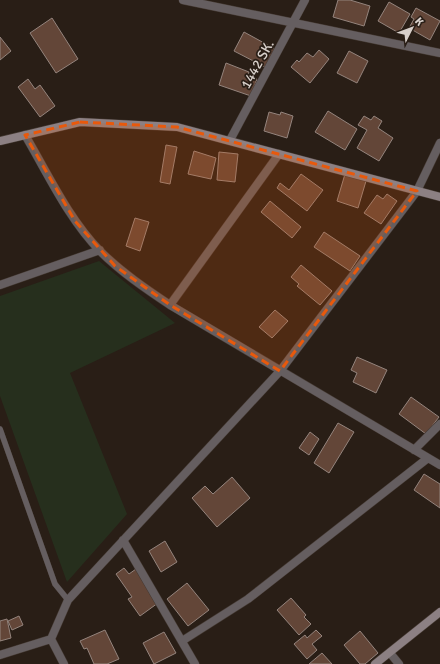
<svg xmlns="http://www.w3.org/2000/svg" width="440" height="664" font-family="Signika,sans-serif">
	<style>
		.green { fill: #262f1d }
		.building { fill: #634638; stroke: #94847d }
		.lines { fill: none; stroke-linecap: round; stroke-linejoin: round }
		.lane-casing { stroke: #453a33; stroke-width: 6 }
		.street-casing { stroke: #453a33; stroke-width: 9 }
		.secondary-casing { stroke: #453a33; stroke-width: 9 }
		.lane { stroke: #655e60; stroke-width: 5.5 }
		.street { stroke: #655e60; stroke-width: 8 }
		.secondary { stroke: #8c8083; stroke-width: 8 }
		.marked { fill: #e8590c; fill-opacity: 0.2; stroke: #e8590c; stroke-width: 3; stroke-dasharray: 8 5; stroke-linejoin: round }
		.labels { text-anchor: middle; stroke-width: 3.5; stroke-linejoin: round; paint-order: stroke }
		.street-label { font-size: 14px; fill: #d8d0cb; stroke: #291e16 }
	</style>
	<rect width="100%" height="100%" fill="#291e16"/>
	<path class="green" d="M99 261 175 323 70 373 127 514 67 582 0 396V296Z"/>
	<path class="building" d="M338 0H350L370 6 364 26 333 17Z
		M389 2 410 14 399 33 378 21Z
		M416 8 440 21 430 40 409 28 414 19 411 17Z
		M52 18 78 59 56 73 30 33Z
		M244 32 275 49 265 67 234 51Z
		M0 37 11 51 0 60Z
		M319 50 329 59 310 83 291 67 297 60 299 62 307 53 313 57Z
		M349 51 368 61 357 83 337 73Z
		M226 63 249 72 248 76 257 79 251 96 219 85Z
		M28 79 35 89 40 85 55 106 40 117 18 87Z
		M328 111 357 129 345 150 315 132Z
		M269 112 280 115 281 112 293 116 287 138 264 131Z
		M364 116 371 120 374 116 382 121 378 128 393 138 379 161 357 148 367 130 358 125Z
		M166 145 177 147 170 184 160 182Z
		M194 151 216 158 211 179 188 174Z
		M219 152 238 154 235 182 217 180Z
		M301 174 323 190 307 211 277 188 280 183 289 190Z
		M345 174 366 181 358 208 337 201Z
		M387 194 397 201 381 224 364 213 377 195 383 199Z
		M270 201 301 227 292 238 261 212Z
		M135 218 149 222 140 251 126 246Z
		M324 232 360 256 350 271 314 247Z
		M301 265 332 291 320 305 297 286 299 284 291 277Z
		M275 310 288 321 272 338 259 327Z
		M357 357 387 370 376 393 353 382 357 373 351 370Z
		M411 397 439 417 426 434 399 414Z
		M338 423 354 432 329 473 314 463Z
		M310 432 319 439 309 455 299 448Z
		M424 474 440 484V508L414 490Z
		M232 477 250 498 217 527 192 498 205 486 213 494Z
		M165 541 177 562 161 572 149 551Z
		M124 568 129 574 136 569 158 603 140 616 128 599 132 597 116 574Z
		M187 583 209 610 188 626 167 599Z
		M291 598 306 615 304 617 311 624 299 635 277 610Z
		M19 616 23 625 12 630 8 621Z
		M7 619 11 638 0 641V621Z
		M105 630 119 659 107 664H94L87 648 84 649 80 641Z
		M316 630 322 636 312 644 317 650 307 659 294 644 305 635 307 638Z
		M360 631 378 653 365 664H360L344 645Z
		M164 632 176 653 154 664 143 643Z
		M322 653 332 664H309Z"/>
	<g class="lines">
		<defs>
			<path id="lane" d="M0 429 55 584 68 600"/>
			<path id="street" d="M183 0 440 53
				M25 135C48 174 68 218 100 251 121 272 146 289 170 305L440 465
				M230 140 305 0
				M0 285 100 250
				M170 305 279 154
				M414 450 440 424
				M123 540 195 664
				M51 639 68 600 280 371 417 191 440 143
				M182 641 248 599 428 458
				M390 653 399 664
				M0 655 51 639 64 664"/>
			<path id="secondary" d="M0 141 80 122 177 127 440 197
				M375 664 440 612"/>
		</defs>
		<use href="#lane" class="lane-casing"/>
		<use href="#street" class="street-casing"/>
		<use href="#secondary" class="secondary-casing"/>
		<use href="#lane" class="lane"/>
		<use href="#street" class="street"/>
		<use href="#secondary" class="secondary"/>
	</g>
	<path class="marked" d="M80 122 177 127 417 191 280 371 170 305 115 266 75 221 25 135Z"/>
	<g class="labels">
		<g class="street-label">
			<text transform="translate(257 64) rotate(-61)" y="5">1442 SK.</text>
		</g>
	</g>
	<g transform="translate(412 28) rotate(48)" stroke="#291e16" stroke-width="3" paint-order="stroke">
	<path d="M0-3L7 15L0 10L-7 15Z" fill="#d8d0cb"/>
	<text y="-6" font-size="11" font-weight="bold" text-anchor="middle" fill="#d8d0cb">K</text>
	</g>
</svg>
